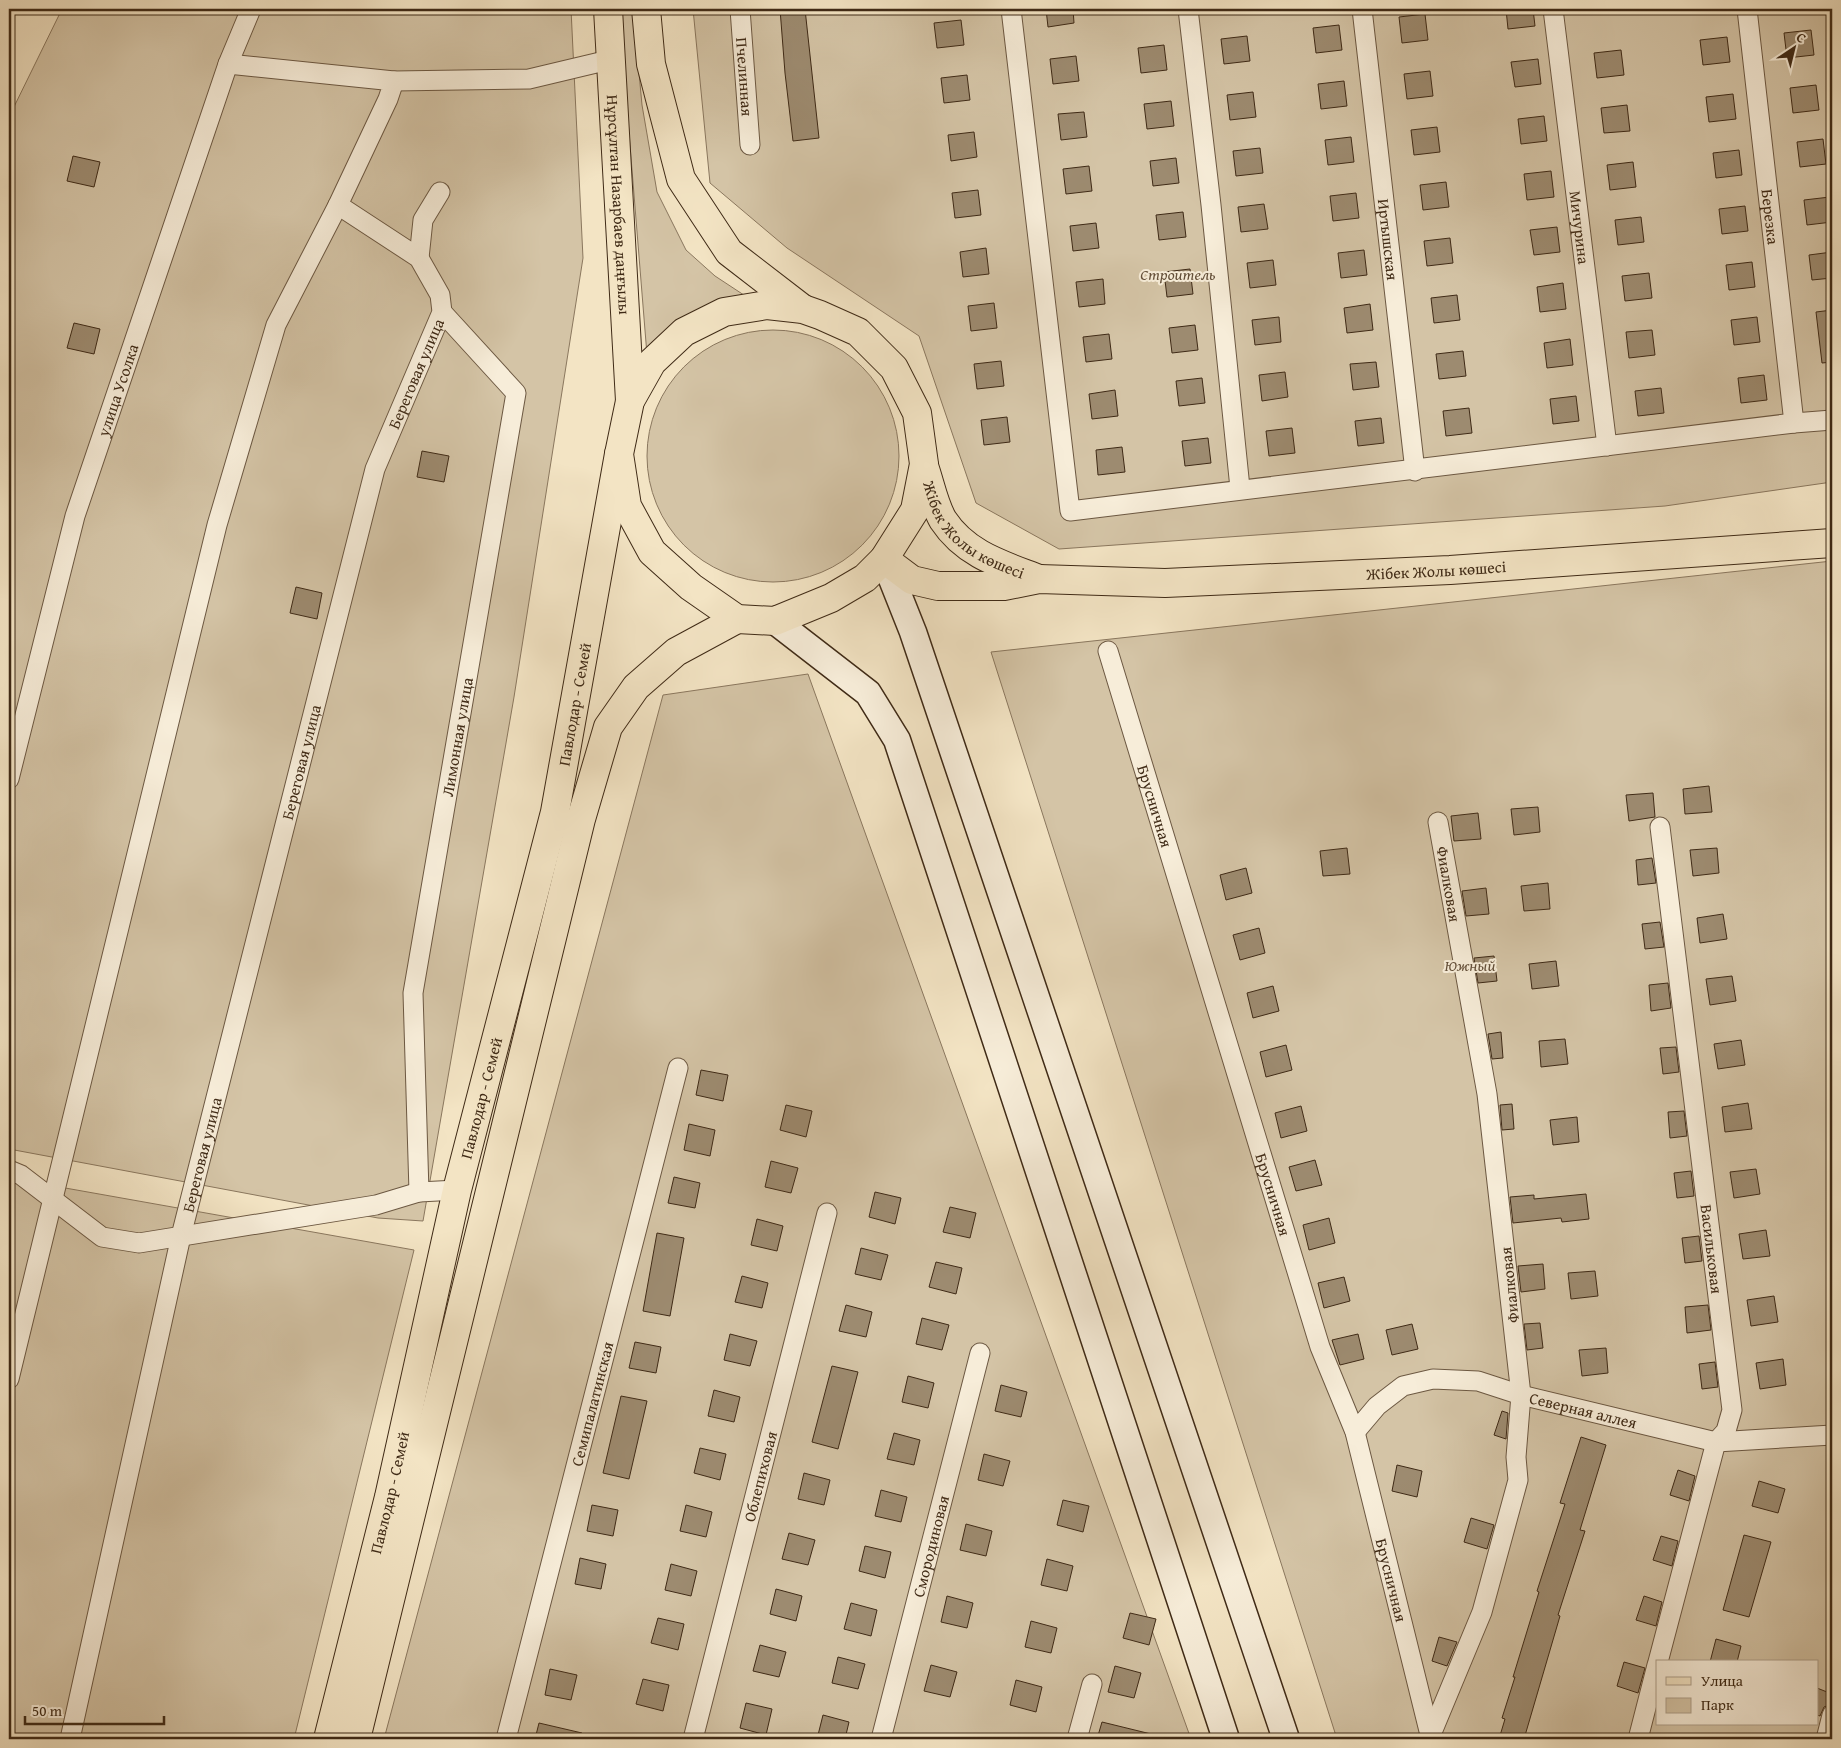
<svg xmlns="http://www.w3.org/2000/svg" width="1841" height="1748" font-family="'Gentium Book Plus',serif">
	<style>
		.green { fill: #d4c4a6; stroke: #8a775e; fill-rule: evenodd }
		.building { fill: #9d8b70; stroke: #3f2a16 }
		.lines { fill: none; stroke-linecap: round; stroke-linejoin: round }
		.minor-casing { stroke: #6c5842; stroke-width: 21 }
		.secondary-casing { stroke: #3f2a16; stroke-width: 29 }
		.primary-casing { stroke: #3f2a16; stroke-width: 30 }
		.trunk-casing { stroke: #3f2a16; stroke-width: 30 }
		.minor { stroke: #f7edd9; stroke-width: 19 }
		.secondary { stroke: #f7edd9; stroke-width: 26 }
		.primary { stroke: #f3e4c4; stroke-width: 28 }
		.trunk { stroke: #f3e4c4; stroke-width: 28 }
		.labels { text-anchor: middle; stroke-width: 4; stroke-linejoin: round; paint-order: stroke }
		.street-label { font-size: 16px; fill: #3f2a16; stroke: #f7edd9 }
		.park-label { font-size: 16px; font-style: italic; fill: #64503a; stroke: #f7edd9 }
	</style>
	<rect width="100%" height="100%" fill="#f3e4c4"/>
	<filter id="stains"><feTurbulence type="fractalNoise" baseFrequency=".004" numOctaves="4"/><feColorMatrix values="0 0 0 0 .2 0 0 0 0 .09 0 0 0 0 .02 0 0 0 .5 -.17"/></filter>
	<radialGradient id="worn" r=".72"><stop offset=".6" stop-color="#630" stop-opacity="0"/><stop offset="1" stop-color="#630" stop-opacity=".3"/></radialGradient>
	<path class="green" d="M62 9H571L583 258 514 697 423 1221 378 1218 9 1149V117Z
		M619 9H633L642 105 657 192 686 250 715 276 753 301 647 355Z
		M693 9H1832V482L1665 506 1059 549 976 503 919 336 787 248 710 183Z
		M647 456a126 126 0 1 1 252 0a126 126 0 1 1-252 0Z
		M1832 561V1739H1337L991 652ZM1657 1662H1817V1724H1657Z
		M808 674 1191 1739H384L663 695Z
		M9 1178 414 1250 294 1739H9Z"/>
	<path class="building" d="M780 9H805L819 138 793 141 785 73Z
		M1046 9H1073L1074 23 1048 27Z
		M1506 9H1533L1535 26 1508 29Z
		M1425 14 1428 40 1402 43 1399 17Z
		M961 20 964 45 937 48 934 23Z
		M1339 25 1342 50 1316 53 1313 28Z
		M1811 30 1814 55 1787 58 1784 33Z
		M1247 36 1250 61 1224 64 1221 39Z
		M1727 37 1730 62 1703 65 1700 40Z
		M1164 45 1167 70 1141 73 1138 48Z
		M1621 50 1624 75 1597 78 1594 53Z
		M1076 56 1079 81 1053 84 1050 59Z
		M1538 59 1541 84 1515 87 1511 62Z
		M1430 71 1433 96 1407 99 1404 74Z
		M967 75 970 100 944 103 941 78Z
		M1344 81 1347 106 1321 109 1318 84Z
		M1816 85 1819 110 1793 113 1790 88Z
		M1253 92 1256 117 1230 120 1227 95Z
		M1733 94 1736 119 1709 122 1706 97Z
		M1171 101 1174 126 1147 129 1144 104Z
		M1627 105 1630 131 1604 133 1601 108Z
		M1084 112 1087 137 1061 140 1058 114Z
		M1544 116 1547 141 1521 144 1518 119Z
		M1437 127 1440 152 1414 155 1411 130Z
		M974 132 977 157 951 161 948 135Z
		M1351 137 1354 162 1328 165 1325 140Z
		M1823 139 1826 164 1800 167 1797 142Z
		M1260 148 1263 173 1236 176 1233 151Z
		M1739 150 1742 175 1716 178 1713 153Z
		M73 156 100 162 94 187 67 181Z
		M1176 158 1179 183 1153 186 1150 161Z
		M1633 162 1636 187 1610 190 1607 165Z
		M1089 166 1092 191 1066 194 1063 169Z
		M1551 171 1554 197 1527 200 1524 174Z
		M1446 182 1449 207 1423 210 1420 185Z
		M978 190 981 215 955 218 952 193Z
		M1356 193 1359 218 1333 221 1330 196Z
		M1830 197 1832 222 1807 225 1804 200Z
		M1264 204 1268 229 1241 232 1238 207Z
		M1745 206 1748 231 1722 234 1719 209Z
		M1183 212 1186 237 1159 240 1156 215Z
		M1641 217 1644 242 1618 245 1615 220Z
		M1096 223 1099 248 1073 251 1070 226Z
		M1557 227 1560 252 1534 255 1530 230Z
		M1450 238 1453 263 1427 266 1424 241Z
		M986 248 989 274 963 277 960 252Z
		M1364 250 1367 275 1341 278 1338 253Z
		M1832 252V278L1812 280 1809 255Z
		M1273 260 1276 285 1250 288 1247 263Z
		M1752 262 1755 287 1729 290 1726 265Z
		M1190 269 1193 294 1167 297 1164 272Z
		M1649 273 1652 298 1625 301 1622 276Z
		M1103 279 1105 304 1079 307 1076 282Z
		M1563 283 1566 309 1540 312 1537 287Z
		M1457 295 1460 320 1434 323 1431 298Z
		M994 303 997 328 971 331 968 306Z
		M1370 304 1373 330 1347 333 1344 308Z
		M1832 310V362L1822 363 1816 312Z
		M1279 317 1281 342 1255 345 1252 320Z
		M1757 317 1760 342 1734 345 1731 320Z
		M74 323 100 329 94 354 67 348Z
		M1195 325 1198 350 1172 353 1169 328Z
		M1652 330 1655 355 1629 358 1626 332Z
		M1109 334 1112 359 1086 362 1083 337Z
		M1570 339 1573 365 1547 368 1544 343Z
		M1463 351 1466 376 1439 379 1436 354Z
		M1001 361 1004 386 977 389 974 364Z
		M1376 362 1379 387 1353 390 1350 364Z
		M1285 372 1288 397 1262 401 1259 375Z
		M1764 375 1767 400 1741 403 1738 378Z
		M1202 378 1205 403 1179 406 1176 381Z
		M1661 388 1664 413 1638 416 1635 391Z
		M1115 390 1118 416 1092 419 1089 394Z
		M1576 396 1579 421 1553 424 1550 399Z
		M1469 408 1472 433 1446 436 1443 411Z
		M1007 417 1010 442 984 445 981 420Z
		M1381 418 1384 443 1358 446 1355 421Z
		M1292 428 1295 453 1269 456 1266 431Z
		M1208 438 1211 463 1185 466 1182 441Z
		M1122 447 1125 472 1098 475 1096 450Z
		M422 451 449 456 444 482 417 477Z
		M296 587 322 593 317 619 290 613Z
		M1709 786 1712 812 1685 814 1683 789Z
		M1653 793 1655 817 1629 821 1626 795Z
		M1538 807 1540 832 1514 835 1511 809Z
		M1478 813 1481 839 1454 841 1451 816Z
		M1347 848 1350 874 1323 876 1320 851Z
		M1717 848 1719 873 1693 876 1690 850Z
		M1652 858 1656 883 1638 885 1636 860Z
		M1246 868 1252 893 1226 900 1220 875Z
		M1548 883 1550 909 1524 911 1521 886Z
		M1486 888 1489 914 1466 916 1462 891Z
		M1723 914 1727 939 1700 943 1697 918Z
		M1660 922 1664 947 1645 949 1642 924Z
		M1259 928 1265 953 1240 960 1233 935Z
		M1494 956 1497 981 1478 983 1474 958Z
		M1556 961 1559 986 1532 989 1529 964Z
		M1732 976 1736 1001 1710 1005 1706 979Z
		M1668 983 1671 1008 1651 1011 1649 985Z
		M1273 986 1279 1011 1253 1018 1247 993Z
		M1501 1032 1503 1058 1492 1059 1488 1034Z
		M1565 1039 1568 1064 1541 1067 1539 1041Z
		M1741 1040 1745 1065 1718 1069 1714 1044Z
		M1286 1045 1292 1070 1266 1077 1260 1052Z
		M1676 1047 1679 1072 1663 1074 1660 1048Z
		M701 1070 728 1075 723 1101 696 1095Z
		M1748 1103 1752 1129 1725 1132 1722 1107Z
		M1512 1104 1514 1129 1502 1130 1500 1105Z
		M786 1105 812 1111 806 1137 780 1130Z
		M1301 1106 1307 1131 1281 1138 1275 1113Z
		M1684 1111 1687 1136 1670 1138 1668 1112Z
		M1577 1117 1579 1142 1553 1145 1550 1120Z
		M689 1124 715 1130 710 1156 684 1150Z
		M1315 1160 1322 1185 1296 1191 1289 1167Z
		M771 1161 798 1168 791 1193 765 1187Z
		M1756 1169 1760 1194 1734 1198 1730 1172Z
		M1691 1171 1694 1196 1677 1198 1674 1173Z
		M674 1177 700 1183 695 1208 668 1203Z
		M875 1192 901 1198 895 1224 869 1217Z
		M1586 1194 1589 1219 1562 1222 1561 1218 1513 1223 1510 1197 1534 1195V1199Z
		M950 1207 976 1213 970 1238 943 1232Z
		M1329 1218 1335 1243 1309 1250 1303 1225Z
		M757 1219 783 1226 777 1251 751 1245Z
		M1766 1230 1770 1256 1743 1259 1739 1234Z
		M657 1233 684 1238 670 1316 643 1311Z
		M1699 1236 1702 1261 1685 1263 1682 1238Z
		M861 1248 888 1255 881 1280 855 1274Z
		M936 1262 962 1268 956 1294 929 1287Z
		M1543 1264 1545 1289 1521 1292 1518 1266Z
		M1595 1271 1598 1296 1571 1299 1568 1273Z
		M742 1276 768 1283 762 1308 735 1302Z
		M1344 1277 1350 1301 1324 1308 1318 1283Z
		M1774 1296 1778 1322 1751 1326 1747 1300Z
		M846 1305 872 1312 866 1337 839 1331Z
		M1708 1305 1711 1330 1687 1333 1685 1307Z
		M922 1318 949 1325 942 1350 916 1344Z
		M1540 1323 1543 1348 1527 1350 1524 1324Z
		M1412 1324 1418 1349 1392 1355 1386 1330Z
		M730 1334 757 1341 750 1366 724 1360Z
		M1358 1334 1364 1359 1340 1365 1332 1340Z
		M635 1342 661 1347 656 1373 629 1368Z
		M1606 1348 1608 1373 1582 1376 1579 1350Z
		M1783 1359 1786 1385 1760 1389 1756 1363Z
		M1715 1362 1718 1387 1702 1389 1699 1364Z
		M832 1366 858 1372 838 1449 812 1442Z
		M908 1376 934 1383 928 1408 902 1402Z
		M1001 1385 1027 1392 1021 1417 995 1411Z
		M714 1390 740 1397 734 1422 708 1416Z
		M621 1396 647 1401 629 1479 603 1473Z
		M1502 1411 1508 1413 1506 1439 1494 1435Z
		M894 1433 920 1440 914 1465 887 1459Z
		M1581 1437 1606 1445 1580 1530 1585 1531 1558 1615 1560 1616 1524 1739H1499L1505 1719 1502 1718 1515 1677H1513L1539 1592 1537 1591 1565 1504 1560 1503Z
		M700 1448 726 1454 720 1480 694 1473Z
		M984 1454 1010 1461 1003 1486 978 1480Z
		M1397 1465 1422 1471 1417 1497 1392 1491Z
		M1678 1470 1695 1476 1689 1501 1670 1495Z
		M804 1473 830 1480 824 1505 798 1499Z
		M1759 1481 1785 1489 1778 1513 1752 1506Z
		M881 1490 907 1497 901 1522 875 1516Z
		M1063 1500 1089 1506 1083 1532 1057 1525Z
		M592 1505 618 1510 613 1536 587 1531Z
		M686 1505 712 1512 706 1537 680 1531Z
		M1471 1518 1494 1525 1487 1549 1464 1542Z
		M966 1524 992 1531 986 1556 960 1550Z
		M789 1533 815 1540 808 1565 782 1559Z
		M1744 1535 1771 1542 1749 1617 1723 1610Z
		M1661 1536 1678 1541 1672 1566 1653 1560Z
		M865 1546 891 1552 885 1578 859 1571Z
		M580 1558 606 1564 601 1589 575 1584Z
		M1047 1559 1073 1566 1067 1591 1041 1585Z
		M671 1564 697 1571 691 1596 665 1590Z
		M776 1589 802 1596 796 1621 770 1614Z
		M947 1596 973 1603 967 1628 941 1622Z
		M1644 1596 1662 1602 1656 1626 1636 1620Z
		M851 1603 877 1610 871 1636 844 1629Z
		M1130 1613 1156 1619 1149 1645 1123 1638Z
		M658 1618 684 1624 678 1650 651 1643Z
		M1031 1621 1057 1628 1051 1653 1025 1647Z
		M1439 1637 1457 1642 1447 1666 1432 1661Z
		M1716 1639 1741 1646 1737 1662H1710Z
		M760 1645 786 1652 779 1677 753 1671Z
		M838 1657 865 1664 858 1689 832 1683Z
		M1624 1662 1645 1668 1638 1693 1617 1686Z
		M931 1665 957 1672 950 1697 924 1691Z
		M1115 1666 1141 1673 1134 1698 1108 1692Z
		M550 1669 577 1675 571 1700 545 1695Z
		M643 1679 669 1685 663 1711 636 1704Z
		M1016 1680 1042 1687 1036 1712 1010 1705Z
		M1817 1688 1832 1694V1704L1824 1707 1820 1716 1817 1715Z
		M746 1703 772 1709 766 1735 740 1728Z
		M823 1715 849 1722 845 1739H817Z
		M1102 1722 1151 1734 1150 1739H1097Z
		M539 1723 582 1733V1739H535Z"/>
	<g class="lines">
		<defs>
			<g id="minor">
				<path id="s1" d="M740 9 750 145"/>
				<path d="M1011 9 1070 511 1794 423 1832 420"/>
				<path d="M1188 9 1211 205 1240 488"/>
				<path id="s2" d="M1362 9 1415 471"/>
				<path id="s3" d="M1553 9 1607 446"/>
				<path id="s4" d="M1747 9 1794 423"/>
				<path d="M394 81 529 79 613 59"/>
				<path d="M419 258 423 220 440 192"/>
				<path id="s5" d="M1108 651 1320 1347 1355 1432 1431 1739"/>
				<path id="s6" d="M9 779 75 516 228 64 251 9"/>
				<path d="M9 1170 21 1175 102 1237 139 1243 376 1205 419 1192 457 1190"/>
				<path id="s7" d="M419 1192 413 993 516 393 442 312"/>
				<path d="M9 1379 217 525 276 325 338 205"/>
				<path id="s8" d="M1355 1432 1377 1406 1403 1386 1433 1379 1478 1381 1521 1395 1716 1442 1832 1435"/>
				<path d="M1658 1662 1716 1442 1726 1431 1732 1410 1660 827"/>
				<path d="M1430 1737 1482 1612 1518 1480 1516 1457 1521 1395 1487 1094 1438 822"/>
				<path id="s9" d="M70 1739 181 1236 375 469 442 312 440 295 419 258 338 205 388 99 394 81 228 64"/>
				<path id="s10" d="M506 1739 678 1068"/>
				<path id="s11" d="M693 1739 827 1213"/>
				<path id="s12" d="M881 1739 980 1353"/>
				<path d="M1077 1739 1092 1684"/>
				<path d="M1638 1739 1657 1665"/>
				<path d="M1826 1739 1832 1715"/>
			</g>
			<path id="secondary" d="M884 559 913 632 1286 1739
				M775 621 868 693 897 740 1226 1739"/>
			<g id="primary">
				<path id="s13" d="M608 9 630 401"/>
				<path d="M646 9 651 64 681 179 729 252 803 309"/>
			</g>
			<g id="trunk">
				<path d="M767 305 803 309 820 315 858 332 894 368 917 413 924 464 915 510 884 559 865 578 831 598 775 621 737 619 691 587 652 552 627 506 619 454 630 401 652 362 684 332 724 312Z"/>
				<path id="s14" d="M924 466C930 483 934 505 943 520 966 555 1003 565 1039 579"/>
				<path id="s15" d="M884 559 912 580 938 586H1004L1039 579 1165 583 1450 570 1832 543"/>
				<path id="s16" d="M328 1739 389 1497 457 1190 555 812 619 454"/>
				<path d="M356 1739 581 819 608 727 636 687 676 652 737 619"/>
			</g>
		</defs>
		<use href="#minor" class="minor-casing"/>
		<use href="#secondary" class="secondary-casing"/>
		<use href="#primary" class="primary-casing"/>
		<use href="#trunk" class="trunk-casing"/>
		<use href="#minor" class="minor"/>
		<use href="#secondary" class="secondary"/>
		<use href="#primary" class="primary"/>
		<use href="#trunk" class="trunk"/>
	</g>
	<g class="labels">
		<g class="street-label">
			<text dy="6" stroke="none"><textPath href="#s1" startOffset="68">Пчелинная</textPath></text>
			<text dy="6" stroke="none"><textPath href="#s13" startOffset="196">Нұрсұлтан Назарбаев даңғылы</textPath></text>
			<text dy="6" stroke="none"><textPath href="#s4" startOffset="209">Березка</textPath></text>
			<text dy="6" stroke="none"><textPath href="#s3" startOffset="220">Мичурина</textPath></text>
			<text dy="6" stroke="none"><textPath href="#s2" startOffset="232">Иртышская</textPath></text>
			<text dy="6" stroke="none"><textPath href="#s9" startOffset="1410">Береговая улица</textPath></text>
			<text dy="6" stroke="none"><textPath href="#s6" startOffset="404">улица Усолка</textPath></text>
			<text dy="6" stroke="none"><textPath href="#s14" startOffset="86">Жібек Жолы көшесі</textPath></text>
			<text dy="6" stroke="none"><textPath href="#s15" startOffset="561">Жібек Жолы көшесі</textPath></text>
			<text dy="6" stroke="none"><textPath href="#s16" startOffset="1064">Павлодар - Семей</textPath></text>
			<text dy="6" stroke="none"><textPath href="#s7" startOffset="459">Лимонная улица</textPath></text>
			<text dy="6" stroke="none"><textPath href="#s9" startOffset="1004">Береговая улица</textPath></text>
			<text dy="6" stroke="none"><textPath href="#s5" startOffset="162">Брусничная</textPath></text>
			<text transform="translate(1449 884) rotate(80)" y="6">Фиалковая</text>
			<text dy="6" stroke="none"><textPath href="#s16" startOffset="659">Павлодар - Семей</textPath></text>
			<text dy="6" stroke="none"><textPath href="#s9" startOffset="599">Береговая улица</textPath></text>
			<text dy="6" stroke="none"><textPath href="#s5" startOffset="568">Брусничная</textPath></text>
			<text transform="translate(1712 1249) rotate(83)" y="6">Васильковая</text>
			<text transform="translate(1509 1285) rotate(-96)" y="6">Фиалковая</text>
			<text dy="6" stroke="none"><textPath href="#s10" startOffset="346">Семипалатинская</textPath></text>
			<text dy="6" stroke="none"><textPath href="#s8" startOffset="252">Северная аллея</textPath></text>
			<text dy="6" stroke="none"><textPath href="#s11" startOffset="271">Облепиховая</textPath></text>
			<text dy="6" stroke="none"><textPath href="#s16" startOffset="254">Павлодар - Семей</textPath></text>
			<text dy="6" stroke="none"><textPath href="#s12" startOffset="199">Смородиновая</textPath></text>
			<text dy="6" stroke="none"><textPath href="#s5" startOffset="972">Брусничная</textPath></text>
		</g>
		<g class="park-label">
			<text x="1178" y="280">Строитель</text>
			<text x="1470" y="971">Южный</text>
		</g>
	</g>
	<rect width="1841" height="1748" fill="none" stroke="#f3e4c4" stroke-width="30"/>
	<rect x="10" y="10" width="1821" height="1728" fill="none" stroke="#3f2a16" stroke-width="2.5"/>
	<rect x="15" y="15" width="1811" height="1718" fill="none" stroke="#3f2a16"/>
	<rect x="1656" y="1660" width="162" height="65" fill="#f7edd9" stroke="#ad9f8b"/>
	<rect x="1666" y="1677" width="25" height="8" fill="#f3e4c4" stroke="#ad9f8b"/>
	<text x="1701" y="1686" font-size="15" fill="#3f2a16">Улица</text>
	<rect x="1666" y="1698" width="25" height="15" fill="#d4c4a6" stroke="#ad9f8b"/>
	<text x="1701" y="1710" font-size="15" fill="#3f2a16">Парк</text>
	<g transform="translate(1794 48) rotate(35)" stroke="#f7edd9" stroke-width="4" paint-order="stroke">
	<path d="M0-4L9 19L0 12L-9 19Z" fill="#3f2a16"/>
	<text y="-8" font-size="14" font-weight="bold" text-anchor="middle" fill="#3f2a16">С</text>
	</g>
	<path d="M25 1716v8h139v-8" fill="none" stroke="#3f2a16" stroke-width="2.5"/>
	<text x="32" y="1716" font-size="15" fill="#3f2a16" stroke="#f7edd9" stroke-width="4" paint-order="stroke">50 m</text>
	<rect width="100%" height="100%" filter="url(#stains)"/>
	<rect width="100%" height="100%" fill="url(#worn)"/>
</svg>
